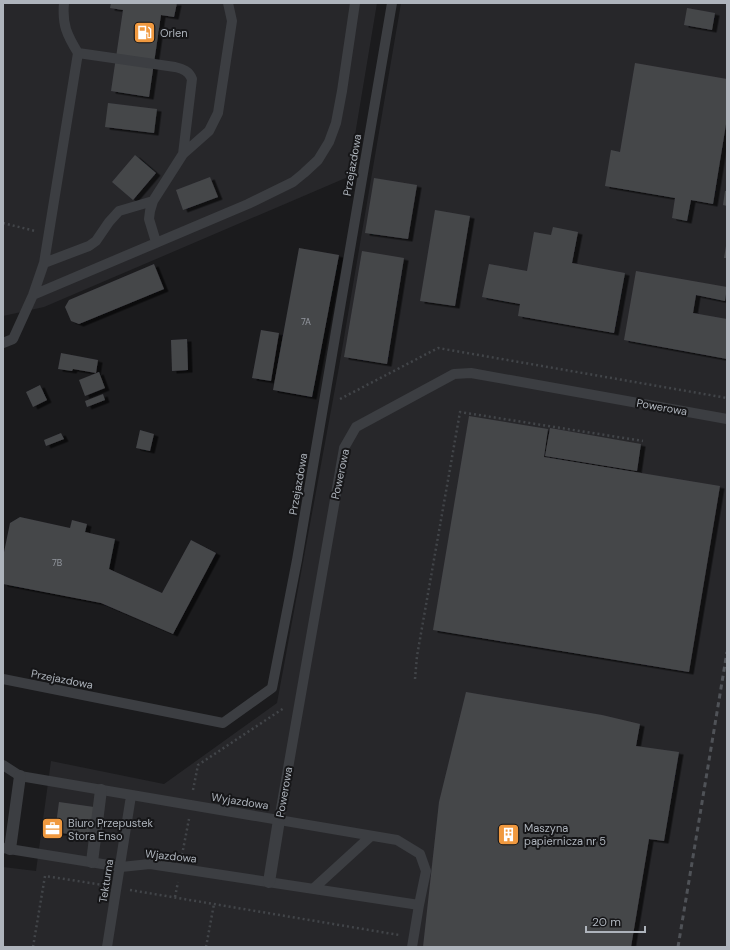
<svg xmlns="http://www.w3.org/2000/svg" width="730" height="950" font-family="'DM Sans',sans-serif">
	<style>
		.built { fill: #27272a }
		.building { fill: #45464a; filter: url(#shadow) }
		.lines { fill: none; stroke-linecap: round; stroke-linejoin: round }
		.path { stroke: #424549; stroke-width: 2.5; stroke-dasharray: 2 3; stroke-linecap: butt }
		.service { stroke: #3c3e42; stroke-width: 10 }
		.minor { stroke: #3c3e42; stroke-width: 12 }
		.rail { stroke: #4f5257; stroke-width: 3; stroke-dasharray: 5 4; stroke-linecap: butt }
		.labels { text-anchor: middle; stroke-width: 4; stroke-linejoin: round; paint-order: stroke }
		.number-label { font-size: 9px; fill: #9498a0 }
		.poi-label { font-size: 11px; fill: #aeb4bc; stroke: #161618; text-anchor: start }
		.street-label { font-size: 11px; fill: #aeb4bc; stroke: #161618 }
	</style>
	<defs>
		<filter id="shadow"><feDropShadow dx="4.5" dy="2.5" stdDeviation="0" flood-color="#0009"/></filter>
	</defs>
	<rect width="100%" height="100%" fill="#1b1b1d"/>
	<path class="built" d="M4 3H377L348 177 44 307 3 316Z
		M401 3H727V947H3V867L36 871 51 761 164 784 277 703 339 367Z"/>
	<path class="building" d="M111 3H177L174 17 161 15 149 97 111 91 123 10 110 8Z
		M687 8 715 13 712 30 684 25Z
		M635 63 727 79V118L713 204 691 200 687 221 672 218 675 198 605 186 611 150 620 152Z
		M108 103 157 109 154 133 105 127Z
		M135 155 156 173 133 200 112 182Z
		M210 177 218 197 183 210 176 190Z
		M374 178 417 185 408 239 365 233Z
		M725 191H727V206L723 205Z
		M435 210 470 216 455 306 420 301Z
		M553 227 578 232 572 263 625 273 614 333 518 316 520 304 482 297 489 264 527 271 534 232 551 235Z
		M726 246H727V258H724Z
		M299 248 339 255 312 397 273 390Z
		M362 251 404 258 387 364 344 357Z
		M154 264 164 289 79 324 71 321 65 307 69 300Z
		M636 271 727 287 725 301 696 295 693 313 727 319V359L624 340Z
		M261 330 279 333 271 381 252 378Z
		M187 339 188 370 172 371 171 340Z
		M61 353 98 360 96 373 73 369 72 371 58 369Z
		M99 372 105 388 85 396 79 380Z
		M40 385 47 400 33 407 26 392Z
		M103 394 105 400 87 407 85 401Z
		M469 416 548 429 544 457 720 486 689 672 433 630Z
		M550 428 641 444 637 471 545 456Z
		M140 430 154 434 150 451 136 448Z
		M61 433 64 439 46 446 44 440Z
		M20 517 70 528 72 520 87 524 85 532 115 539 109 569 162 593 191 540 216 553 173 634 101 603 3 584V557L10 523Z
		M466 692 602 715 640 724 636 746 679 752 664 841 649 839 631 947H423L439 802Z
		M59 802 94 807 89 837 55 832Z"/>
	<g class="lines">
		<path class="path" d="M3 223 35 231
			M340 399 438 348 727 398
			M415 679 417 656 460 412 643 441
			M193 790 198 765 284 708
			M182 855 189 819
			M130 890 399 935
			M175 897 178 882
			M33 947 45 876 103 885
			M206 947 214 904"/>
		<path class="service" d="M78 53 175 67C183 69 189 71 192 79L183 154 153 201 150 211 149 219 156 242
			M183 154 209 131 218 113 232 21 228 3
			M44 263 89 246 96 241 109 222 119 211 153 201
			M33 295 248 204 293 182 304 173 318 160 329 142 336 123 342 91 355 3
			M3 343 13 339 33 295 44 263 78 53C67 35 62 25 64 3
			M3 679 223 723 272 688 297 560 392 3
			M3 765 20 776 397 840 420 854 426 871 419 905 412 947
			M279 820 344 448 356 427 454 374 471 373 727 419
			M3 848 121 867 150 864 419 905
			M313 889 371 836
			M107 947 131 796"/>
		<path class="minor" d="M10 849 20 776
			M92 862 101 790
			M269 882 279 820"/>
		<path class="rail" d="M678 947 727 652"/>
	</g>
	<defs>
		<symbol id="fuel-square" viewBox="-11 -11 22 22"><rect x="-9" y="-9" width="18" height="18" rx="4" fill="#f0993f" stroke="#161618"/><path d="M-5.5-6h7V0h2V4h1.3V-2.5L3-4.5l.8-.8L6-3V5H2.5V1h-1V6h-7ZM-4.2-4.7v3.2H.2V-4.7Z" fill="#fff"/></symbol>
		<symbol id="office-square" viewBox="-11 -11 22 22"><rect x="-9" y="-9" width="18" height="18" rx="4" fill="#f0993f" stroke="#161618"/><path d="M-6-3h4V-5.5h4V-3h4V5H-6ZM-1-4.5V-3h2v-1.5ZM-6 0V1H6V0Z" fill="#fff"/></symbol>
		<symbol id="building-square" viewBox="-11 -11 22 22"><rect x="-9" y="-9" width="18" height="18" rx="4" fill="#f0993f" stroke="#161618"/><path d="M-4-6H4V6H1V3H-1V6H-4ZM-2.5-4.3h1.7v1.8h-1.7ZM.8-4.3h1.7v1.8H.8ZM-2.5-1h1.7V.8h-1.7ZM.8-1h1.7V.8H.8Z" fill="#fff"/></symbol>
	</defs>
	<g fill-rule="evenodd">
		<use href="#fuel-square" x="132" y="20" width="25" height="25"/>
		<use href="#office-square" x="40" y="816" width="25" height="25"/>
		<use href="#building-square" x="496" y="822" width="25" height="25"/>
	</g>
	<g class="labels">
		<g class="number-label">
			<text x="306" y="325">7A</text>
			<text x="57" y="566">7B</text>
		</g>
		<g class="poi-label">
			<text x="160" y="37">Orlen</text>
			<text x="68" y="827">Biuro Przepustek<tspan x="68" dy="13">Stora Enso</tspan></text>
			<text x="524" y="832">Maszyna<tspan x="524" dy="13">papiernicza nr 5</tspan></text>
		</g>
		<g class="street-label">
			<text transform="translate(352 165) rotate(-80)" y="4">Przejazdowa</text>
			<text transform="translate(662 407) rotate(10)" y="4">Powerowa</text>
			<text transform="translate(340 474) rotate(-78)" y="4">Powerowa</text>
			<text transform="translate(298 484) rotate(-80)" y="4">Przejazdowa</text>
			<text transform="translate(62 679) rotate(11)" y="4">Przejazdowa</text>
			<text transform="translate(284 792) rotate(-80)" y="4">Powerowa</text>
			<text transform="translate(240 801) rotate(9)" y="4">Wyjazdowa</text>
			<text transform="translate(171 856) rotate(6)" y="4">Wjazdowa</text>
			<text transform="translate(106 881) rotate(-81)" y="4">Tekturna</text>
		</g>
	</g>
	<rect width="730" height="950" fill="none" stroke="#aeb4bc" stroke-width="8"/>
	<path d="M586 926v6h59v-6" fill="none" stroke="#aeb4bc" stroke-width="2"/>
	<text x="592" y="926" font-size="12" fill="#aeb4bc" stroke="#161618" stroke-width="3" paint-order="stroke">20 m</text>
</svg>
